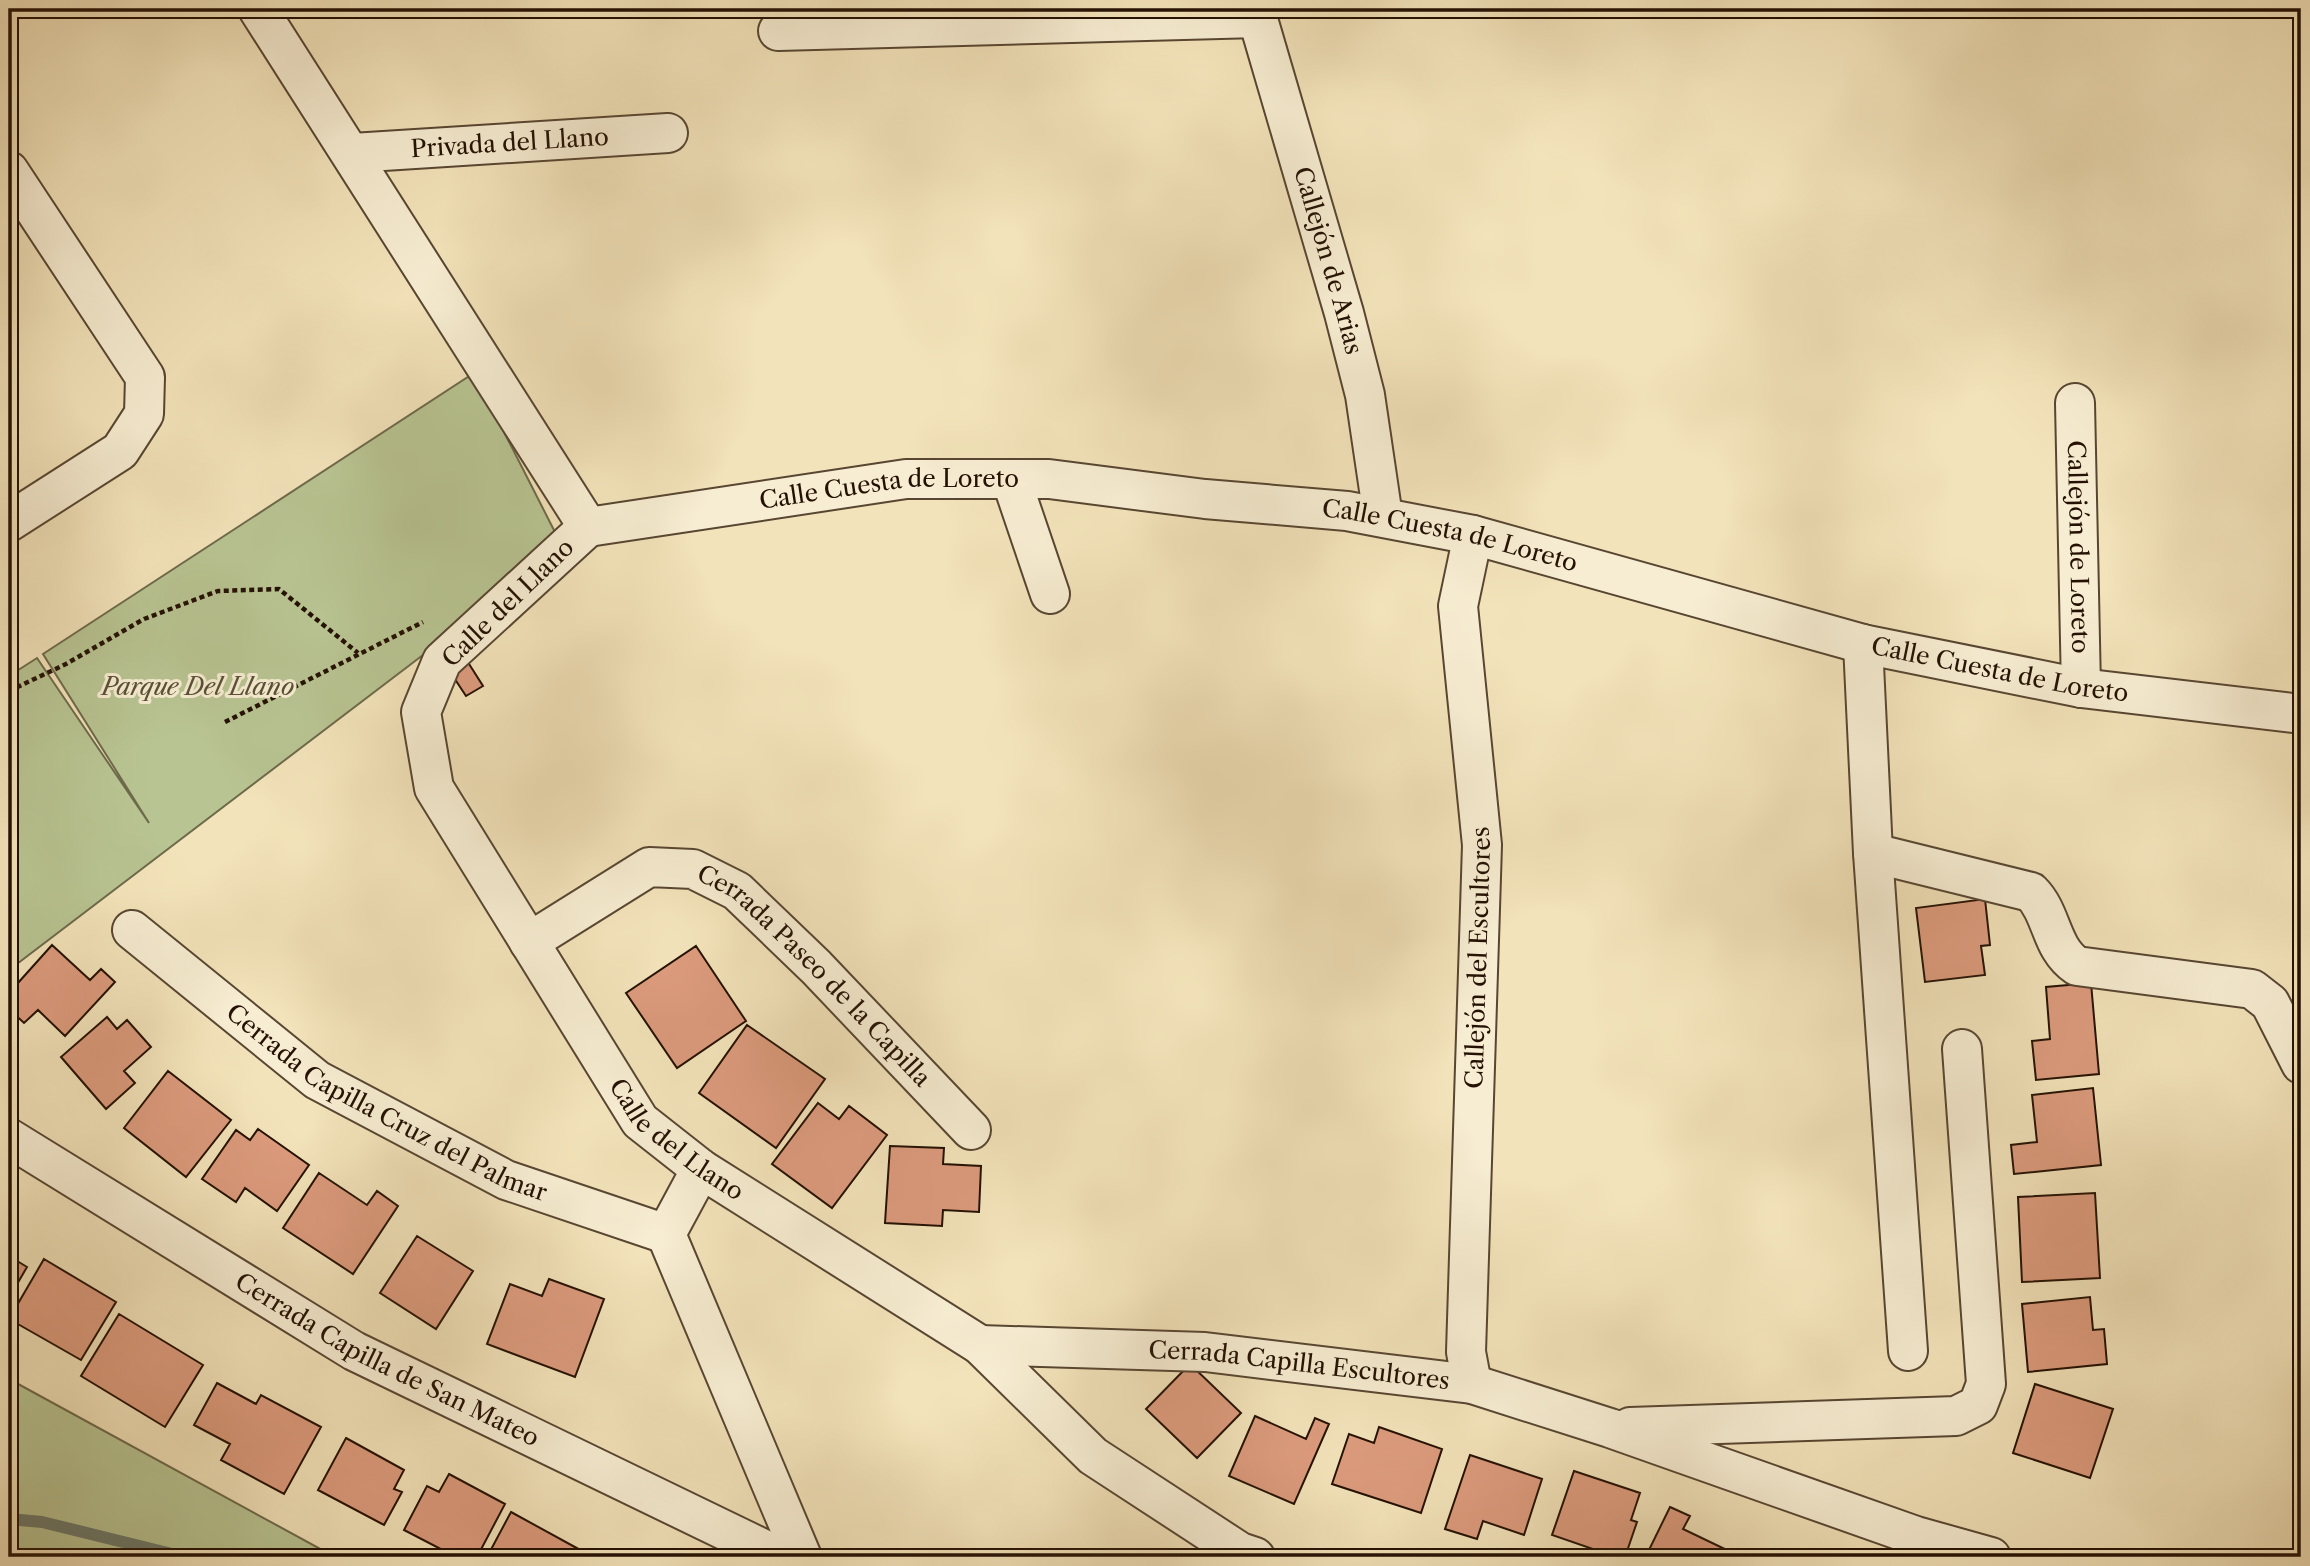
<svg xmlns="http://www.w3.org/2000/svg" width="2310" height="1566" font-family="'Libre Caslon Text',serif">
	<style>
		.green { fill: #b8c492; stroke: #6e6a4b; stroke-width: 2 }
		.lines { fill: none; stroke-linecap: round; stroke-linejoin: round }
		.stream { stroke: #6b796b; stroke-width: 12 }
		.building { fill: #dc9b7d; stroke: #241104; stroke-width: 2 }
		.minor-casing { stroke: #584632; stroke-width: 42 }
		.path { stroke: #241104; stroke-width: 4.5; stroke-dasharray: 5 3.5; stroke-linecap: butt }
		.minor { stroke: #f7edd2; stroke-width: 38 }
		.labels { text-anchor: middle; stroke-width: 6; stroke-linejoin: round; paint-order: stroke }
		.street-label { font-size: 24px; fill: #241104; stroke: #f7edd2 }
		.park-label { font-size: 24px; font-style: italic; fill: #585036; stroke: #f7edd2 }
	</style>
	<rect width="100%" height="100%" fill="#f3e3ba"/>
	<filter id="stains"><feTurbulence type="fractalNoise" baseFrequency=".00286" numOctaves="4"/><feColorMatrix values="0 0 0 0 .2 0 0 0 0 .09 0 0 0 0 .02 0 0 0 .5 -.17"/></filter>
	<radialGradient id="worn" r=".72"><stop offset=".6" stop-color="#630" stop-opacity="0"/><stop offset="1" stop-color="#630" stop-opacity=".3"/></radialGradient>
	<path class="green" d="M474 373 558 538 444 639 9 970V676L37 658 149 823 43 654Z
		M9 1379 335 1557H9Z"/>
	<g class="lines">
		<path class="stream" d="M9 1519 42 1522 184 1557"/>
	</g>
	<path class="building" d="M464 656 483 686 466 696 447 667Z
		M1985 899 1990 945 1981 946 1985 975 1925 982 1916 908Z
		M52 945 90 980 101 969 115 982 65 1036 38 1010 24 1023 9 1009V993Z
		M696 946 746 1021 677 1068 626 993Z
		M2091 983 2099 1074 2036 1080 2032 1041 2050 1039 2046 987Z
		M107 1017 117 1029 127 1020 151 1047 124 1071 135 1083 106 1109 61 1057Z
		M747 1025 825 1079 776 1148 699 1093Z
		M168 1071 231 1120 186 1177 124 1128Z
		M2093 1088 2101 1165 2014 1174 2011 1145 2037 1142 2032 1095Z
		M818 1103 839 1119 849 1106 887 1135 832 1208 772 1164Z
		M258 1129 309 1165 277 1211 245 1188 236 1202 202 1179 236 1130 250 1140Z
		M890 1146 944 1148 943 1164 981 1166 979 1212 943 1210 942 1226 885 1223Z
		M319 1173 367 1205 377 1191 398 1206 353 1274 283 1228Z
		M2095 1193 2100 1278 2022 1282 2018 1197Z
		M417 1236 473 1271 436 1329 380 1293Z
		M9 1256 27 1267 9 1298Z
		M44 1259 116 1302 81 1360 9 1319Z
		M549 1279 604 1299 575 1377 487 1344 510 1284 542 1296Z
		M2090 1297 2093 1330 2104 1329 2107 1364 2028 1372 2022 1304Z
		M119 1314 203 1365 165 1427 81 1376Z
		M1190 1364 1241 1413 1197 1458 1146 1409Z
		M217 1383 256 1404 261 1395 321 1427 284 1494 221 1460 230 1444 194 1425Z
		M2035 1384 2113 1409 2090 1478 2013 1453Z
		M1255 1416 1306 1439 1315 1418 1329 1424 1294 1504 1229 1476Z
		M1379 1427 1442 1449 1421 1513 1332 1484 1349 1434 1374 1443Z
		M346 1438 404 1470 394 1489 402 1492 384 1525 318 1490Z
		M1470 1455 1542 1479 1524 1535 1483 1521 1477 1539 1445 1529Z
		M1574 1471 1640 1493 1631 1520 1637 1522 1625 1557H1616L1552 1535Z
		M449 1474 505 1504 477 1557H456L404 1530 427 1486 439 1492Z
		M1670 1507 1690 1516 1683 1529 1729 1551 1726 1557H1654L1647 1554Z
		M511 1512 584 1552 581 1557H487Z"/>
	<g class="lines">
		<defs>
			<g id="minor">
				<path d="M258 9 588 527"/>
				<path id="s1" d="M1255 9 1344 313 1365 395 1383 517"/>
				<path d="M778 31 1258 18"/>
				<path id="s2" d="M352 153 668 133"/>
				<path d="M9 171 145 377 144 414 120 451 9 522"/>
				<path id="s3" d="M2075 403 2081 688"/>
				<path d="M1011 479 1050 594"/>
				<path id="s4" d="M588 527 906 479H1049L1205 499 1347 511 1473 535 1863 644 2081 688 2301 714"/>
				<path id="s5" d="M588 527 442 661 421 712 434 788 640 1121 701 1169 980 1345 1093 1456 1240 1552 1255 1557"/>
				<path d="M1863 644 1873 853 1908 1351"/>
				<path d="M1873 853 2031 892C2053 914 2050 948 2077 966L2252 989 2270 1003 2301 1064"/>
				<path id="s6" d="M132 930 317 1080 506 1180 666 1234"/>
				<path id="s7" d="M529 942 649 867 693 869 737 891 816 967 971 1130"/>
				<path id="s8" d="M9 1138 354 1351 780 1557"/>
				<path d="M701 1169 666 1234 802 1557"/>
				<path id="s9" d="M980 1345 1205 1352 1472 1384 1610 1428 1916 1536 1991 1557"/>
				<path id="s10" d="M1472 1384 1466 1352 1482 845 1458 606 1473 535"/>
				<path d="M1630 1427 1956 1416 1978 1405 1986 1384 1962 1049"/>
			</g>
		</defs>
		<use href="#minor" class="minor-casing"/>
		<path class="path" d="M9 691 66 664 144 619 218 591 279 589 358 653
			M225 722 423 622"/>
		<use href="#minor" class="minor"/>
	</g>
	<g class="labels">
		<g class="street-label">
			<text dy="8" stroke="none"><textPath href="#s2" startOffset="158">Privada del Llano</textPath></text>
			<text dy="8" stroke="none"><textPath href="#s1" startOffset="262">Callejón de Arias</textPath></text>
			<text dy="8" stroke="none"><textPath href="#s4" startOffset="304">Calle Cuesta de Loreto</textPath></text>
			<text dy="8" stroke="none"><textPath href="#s4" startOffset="870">Calle Cuesta de Loreto</textPath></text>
			<text dy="8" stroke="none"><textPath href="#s3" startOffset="144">Callejón de Loreto</textPath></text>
			<text transform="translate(508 603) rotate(-44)" y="8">Calle del Llano</text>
			<text dy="8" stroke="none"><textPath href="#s4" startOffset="1437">Calle Cuesta de Loreto</textPath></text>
			<text dy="8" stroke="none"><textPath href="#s10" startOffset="427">Callejón del Escultores</textPath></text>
			<text dy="8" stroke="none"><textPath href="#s7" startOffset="348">Cerrada Paseo de la Capilla</textPath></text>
			<text dy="8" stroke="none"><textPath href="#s6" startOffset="310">Cerrada Capilla Cruz del Palmar</textPath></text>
			<text dy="8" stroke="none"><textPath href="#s5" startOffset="761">Calle del Llano</textPath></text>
			<text dy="8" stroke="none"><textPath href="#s8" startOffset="439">Cerrada Capilla de San Mateo</textPath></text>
			<text dy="8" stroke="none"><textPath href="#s9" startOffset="320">Cerrada Capilla Escultores</textPath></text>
		</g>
		<g class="park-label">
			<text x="198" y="695">Parque Del Llano</text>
		</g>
	</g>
	<rect width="2310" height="1566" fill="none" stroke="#f3e3ba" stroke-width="35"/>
	<rect x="10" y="10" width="2289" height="1545" fill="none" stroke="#241104" stroke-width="3.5"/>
	<rect x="18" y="18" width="2275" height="1531" fill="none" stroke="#241104" stroke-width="2"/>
	<rect width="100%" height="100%" filter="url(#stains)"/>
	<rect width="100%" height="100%" fill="url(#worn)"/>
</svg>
